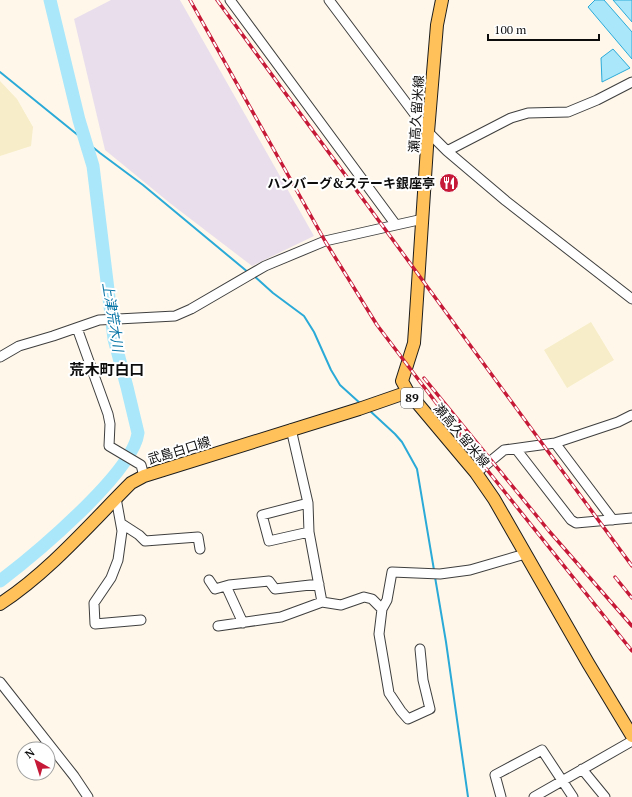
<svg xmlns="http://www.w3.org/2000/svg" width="632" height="797" font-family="'PT Serif','Noto Sans JP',serif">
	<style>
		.industrial { fill: #e9dfec }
		.farmland { fill: #f7edc8 }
		.water { fill: #aae7fb; stroke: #2baad8 }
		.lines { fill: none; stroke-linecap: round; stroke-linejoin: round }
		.stream { stroke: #2baad8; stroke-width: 2 }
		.river { stroke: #aae7fb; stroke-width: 13 }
		.minor-casing { stroke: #3f3f3f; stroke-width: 11 }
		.major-casing { stroke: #1d1d1d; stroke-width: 14 }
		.minor { stroke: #fff; stroke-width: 9 }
		.major { stroke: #ffc15a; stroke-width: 12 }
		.rail-casing { stroke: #c61938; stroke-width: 3.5 }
		.rail { stroke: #fff; stroke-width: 2; stroke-dasharray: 6; stroke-linecap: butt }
		.labels { text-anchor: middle; stroke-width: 4; stroke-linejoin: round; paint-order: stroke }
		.shield { fill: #fff; stroke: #555; stroke-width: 1 }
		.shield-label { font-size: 12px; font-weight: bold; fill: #0c0c0c }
		.street-label { font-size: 13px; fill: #0c0c0c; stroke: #fff }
		.poi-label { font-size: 13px; font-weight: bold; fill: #0c0c0c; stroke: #fff; text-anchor: end }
		.water-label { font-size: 14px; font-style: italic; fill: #0c77a7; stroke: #fff }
		.quarter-label { font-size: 15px; font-weight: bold; fill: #0c0c0c; stroke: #fff }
	</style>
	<rect width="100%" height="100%" fill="#fff8ea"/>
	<path class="industrial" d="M111 0H180L314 236 252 266 171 204 105 150 74 19Z"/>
	<path class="farmland" d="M0 81 17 99 33 127 31 146 0 156Z
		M591 322 614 360 567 388 544 350Z"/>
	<path class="water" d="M595 0H604L632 32V59L588 7Z
		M613 0H632V22Z
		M613 49 630 68 602 82 601 58Z"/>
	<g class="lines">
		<path class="stream" d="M0 72 100 153 143 185 249 273
			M253 275 273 293 304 316 314 332 331 370 340 385 361 404
			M369 410 395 434 402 442 417 469 434 570
			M435 577 446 642 468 797"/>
		<path class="river" d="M0 581C33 556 133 473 138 433L127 387 114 339 93 166 79 120 50 0"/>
		<defs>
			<path id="minor" d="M230 0 396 225 423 219
				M329 0 428 132 447 151 506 201 632 299
				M447 151 511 118 528 113 568 112 597 100 632 82
				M77 328 108 414 110 424 109 446 141 465 144 476
				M0 357 19 346 53 336 99 320 175 316 191 309 265 266 325 241 396 225
				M291 429 308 503 309 532 322 602
				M555 443 613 520
				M516 449 571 520 576 523 632 518
				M476 473 504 450 555 443 618 422 632 415
				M116 498 122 531 118 560 111 578 94 603 95 624 141 620
				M308 503 262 515 269 541 309 532
				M122 524 139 535 145 541 198 537 200 549
				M209 580 215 589 229 585 269 581 275 589 319 584
				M226 586 243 623
				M382 609 379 634 389 693 401 711 408 719 430 709 423 680 420 649
				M218 626 281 617 322 602 341 605 364 597 372 599 382 609 387 600 392 572 440 574 470 570 525 554
				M0 682 74 776 88 797
				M582 769 605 797
				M501 797 495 775 542 750 573 797
				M534 797 632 741"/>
			<path id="major" d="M442 0 437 25 428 132 415 329 414 343 402 381 408 392 476 473 494 499 588 663 632 736
				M0 604C50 571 89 525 131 483L144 476 359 409 408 392"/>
		</defs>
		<use href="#minor" class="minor-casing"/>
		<use href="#major" class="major-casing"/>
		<use href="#minor" class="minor"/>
		<use href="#major" class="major"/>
		<defs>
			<path id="rail" d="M190 0 325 241 377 325 484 466 632 651
				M217 0 632 566
				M424 378 549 531 632 626
				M615 577 632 598"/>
		</defs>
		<use href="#rail" class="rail-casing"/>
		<use href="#rail" class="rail"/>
	</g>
	<defs>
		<symbol id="restaurant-disc" viewBox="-11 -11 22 22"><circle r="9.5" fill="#c61938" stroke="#fff"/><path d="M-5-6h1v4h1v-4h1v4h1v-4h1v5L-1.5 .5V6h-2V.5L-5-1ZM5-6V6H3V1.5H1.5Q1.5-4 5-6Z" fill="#fff"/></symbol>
	</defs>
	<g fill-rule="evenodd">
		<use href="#restaurant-disc" x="438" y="172" width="22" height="22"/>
	</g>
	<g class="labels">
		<rect class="shield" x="401" y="388" width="22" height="20" rx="3"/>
		<g class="shield-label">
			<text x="412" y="402">89</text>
		</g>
		<g class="street-label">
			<text transform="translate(416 114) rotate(-86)" y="5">瀬高久留米線</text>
			<text transform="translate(462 435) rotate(50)" y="5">瀬高久留米線</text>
			<text transform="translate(179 450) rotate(-17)" y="5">武島白口線</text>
		</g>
		<g class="poi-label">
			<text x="435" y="188">ハンバーグ&amp;ステーキ銀座亭</text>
		</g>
		<g class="water-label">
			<text transform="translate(113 317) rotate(81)" y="5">上津荒木川</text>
		</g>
		<g class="quarter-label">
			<text x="107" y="375">荒木町白口</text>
		</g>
	</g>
	<g transform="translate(36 761) rotate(321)"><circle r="19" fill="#ffffff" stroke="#9e9e9e"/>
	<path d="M0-3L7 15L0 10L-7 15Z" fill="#c61938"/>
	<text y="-6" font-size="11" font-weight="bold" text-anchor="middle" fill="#0c0c0c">N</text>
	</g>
	<path d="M488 34v6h111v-6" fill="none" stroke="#0c0c0c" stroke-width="2"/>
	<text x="494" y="34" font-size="12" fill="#0c0c0c" stroke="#ffffff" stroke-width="3" paint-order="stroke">100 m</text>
</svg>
